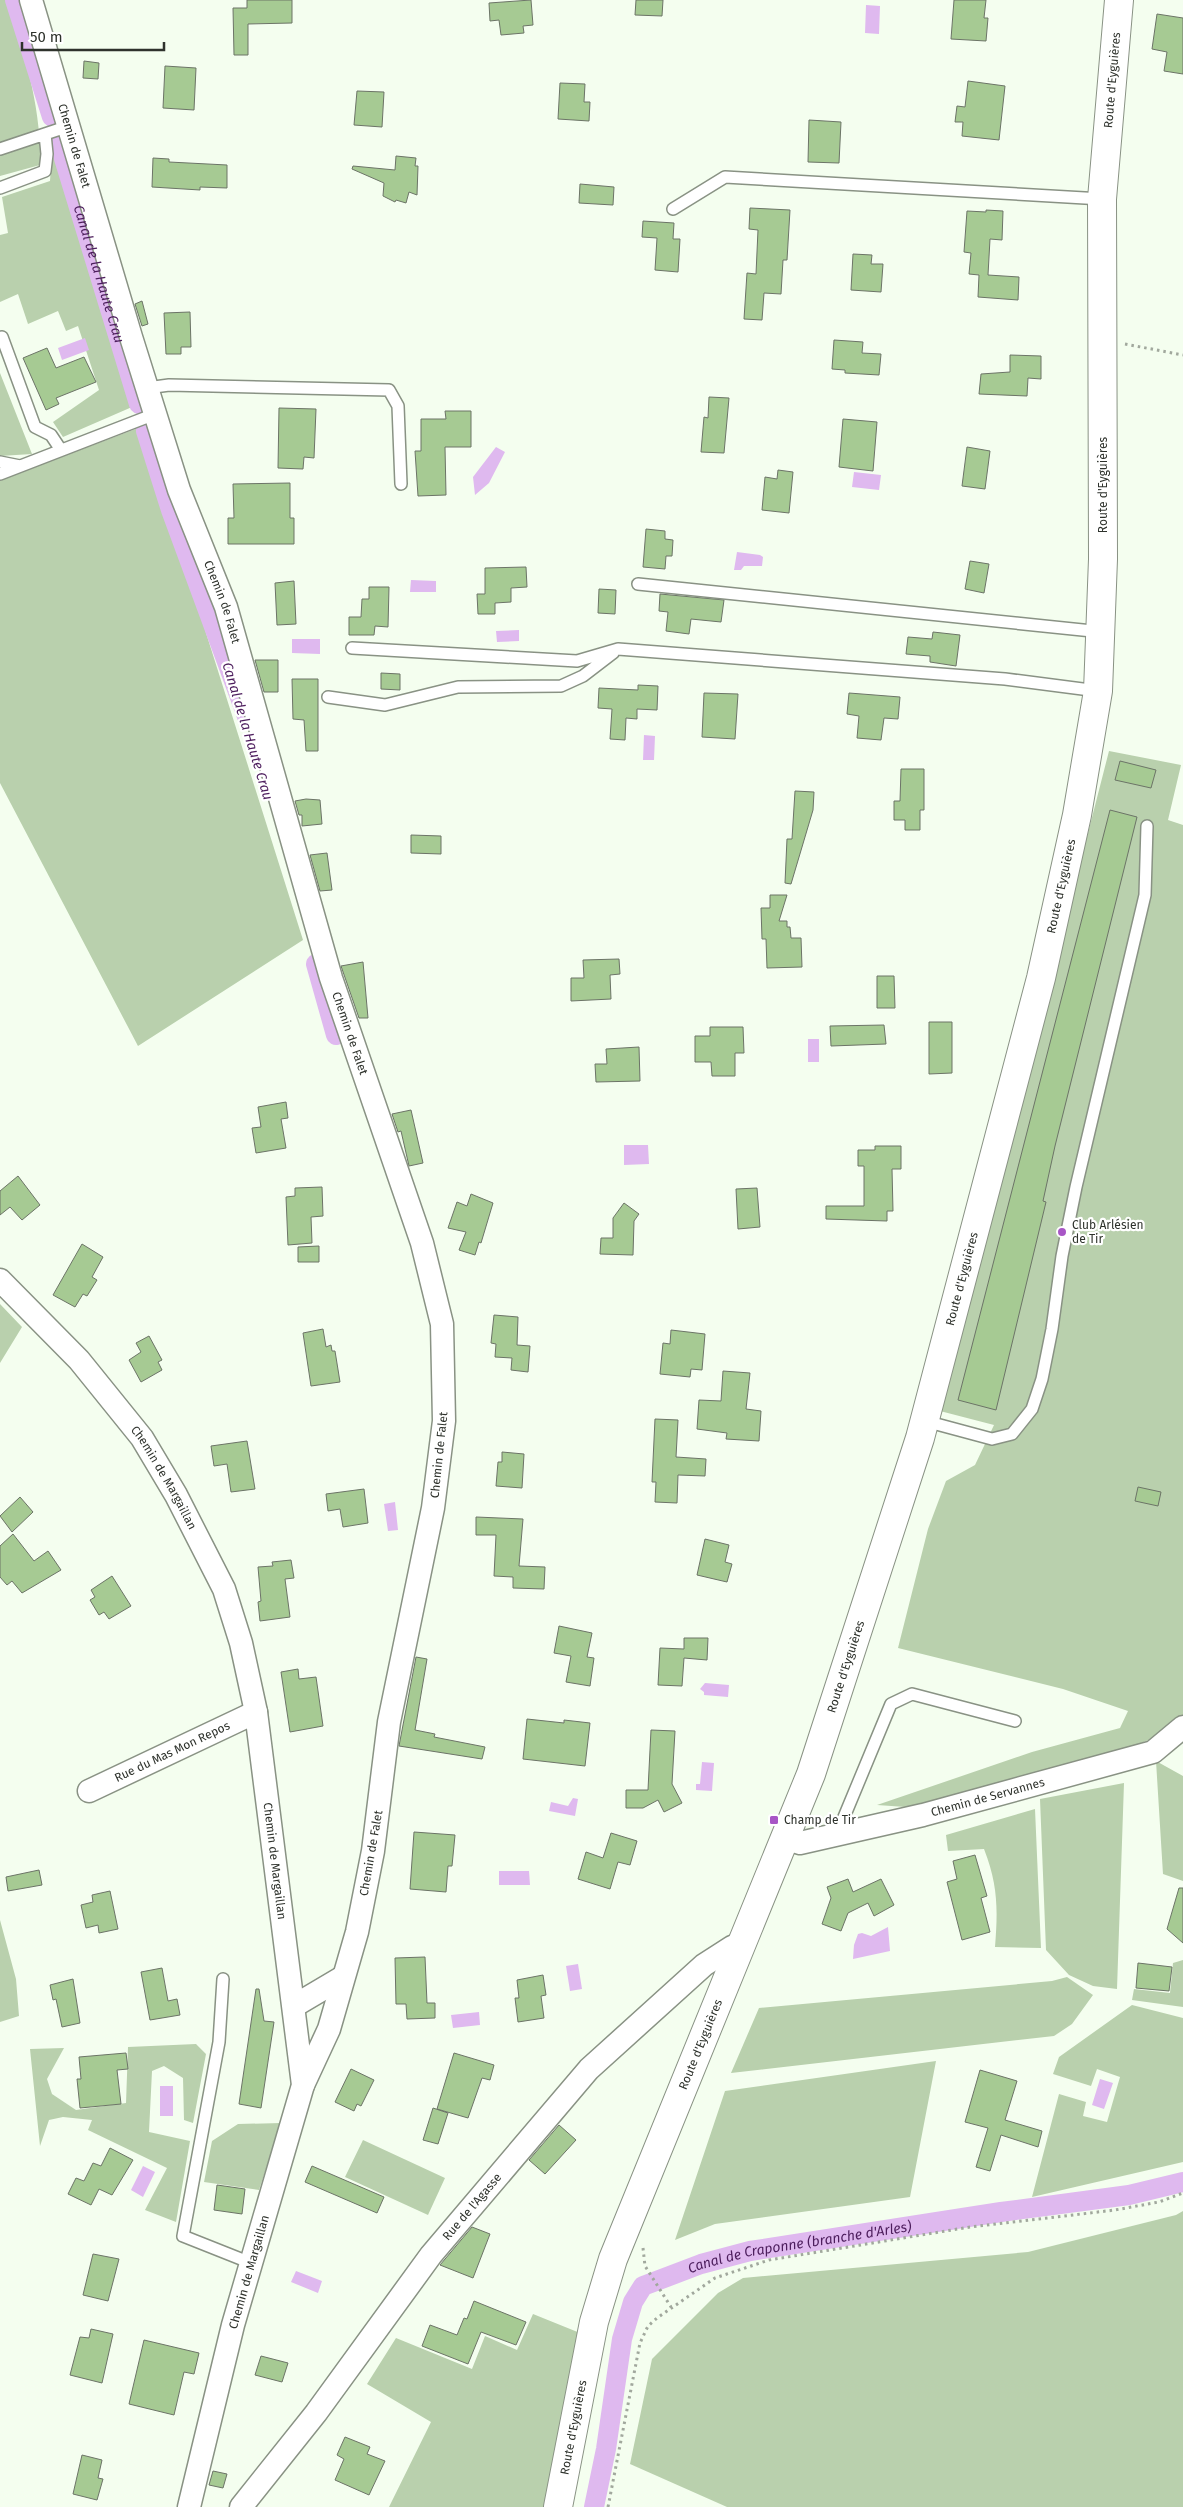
<svg xmlns="http://www.w3.org/2000/svg" width="1183" height="2507" font-family="'Fira Sans',sans-serif">
	<style>
		.green { fill: #b9d0ad }
		.water { fill: #dfb9ef }
		.lines { fill: none; stroke-linecap: round; stroke-linejoin: round }
		.canal { stroke: #dfb9ef; stroke-width: 20 }
		.building { fill: #a6ca93; stroke: #6c7467 }
		.lane-casing { stroke: #899284; stroke-width: 14 }
		.street-casing { stroke: #899284; stroke-width: 25 }
		.secondary-casing { stroke: #899284; stroke-width: 30 }
		.path { stroke: #a1a89d; stroke-width: 3; stroke-dasharray: 2.5 4; stroke-linecap: butt }
		.lane { stroke: #fff; stroke-width: 11 }
		.street { stroke: #fff; stroke-width: 22 }
		.secondary { stroke: #fff; stroke-width: 28 }
		.poi-dot { fill: #a856c6; stroke: #fff; stroke-width: 2 }
		.labels { text-anchor: middle; stroke-width: 4.5; stroke-linejoin: round; paint-order: stroke }
		.street-label { font-size: 12px; fill: #2e322c; stroke: #fff }
		.poi-label { font-size: 12px; fill: #2e322c; stroke: #fff; text-anchor: start }
		.water-label { font-size: 14px; font-style: italic; fill: #4d1e5d; stroke: #fff }
	</style>
	<rect width="100%" height="100%" fill="#f4feef"/>
	<path class="green" d="M0 0H9C24 53 42 110 40 165L0 176Z
		M56 141 132 407 63 437 53 422 99 390 78 326 66 331 58 311 28 324 18 294 0 302V235L8 233 2 197 50 181 52 152Z
		M0 373 32 454 0 456Z
		M141 427 303 940 138 1046 0 783V480Z
		M1109 751 1181 765 1168 820 1183 825V1716L1156 1737 1116 1753 920 1808 877 1805 1032 1752 1120 1728 1128 1711 1063 1689 898 1648 928 1529 946 1481 975 1465 994 1425 940 1411Z
		M0 1304 22 1327 0 1363Z
		M1156 1761 1183 1776V1881L1163 1874Z
		M1124 1783 1117 1989 1093 1986 1069 1975 1046 1950 1040 1799Z
		M1035 1809 1041 1948 995 1947C998 1909 998 1885 984 1849L948 1851 946 1835Z
		M0 1920 16 1979 19 2016 0 2022Z
		M1183 1960V2007L1132 2000 1134 1989 1170 1993 1173 1963Z
		M1067 1977 1093 1995 1072 2024 1054 2036 731 2073 759 2008 1052 1981Z
		M1132 2005 1183 2018V2162L1032 2197 1059 2094 1086 2102 1083 2116 1107 2122 1120 2077 1097 2069 1091 2086 1053 2074 1059 2057Z
		M196 2044 206 2054 193 2123 184 2120 183 2078 164 2066 152 2071 149 2132 190 2141 176 2222 145 2210 167 2168 88 2130 92 2120 63 2117 49 2120 40 2146 30 2049 64 2048 47 2079 52 2094 76 2110 126 2103 128 2047Z
		M936 2061 910 2197 715 2224 675 2240 725 2091Z
		M281 2123 259 2190 204 2182 212 2141 238 2124Z
		M363 2140 445 2178 428 2215 345 2177Z
		M1183 2211V2507H727L630 2464 652 2359 718 2293 743 2278 1028 2252 1176 2215Z
		M533 2314 580 2333 545 2507H389L431 2422 367 2384 396 2338 472 2369 485 2336 517 2350Z"/>
	<path class="water" d="M866 5 880 6 879 34 865 33Z
		M85 338 89 350 62 360 58 348Z
		M496 447 505 452 489 483 475 495 473 477Z
		M854 472 881 475 879 490 852 487Z
		M737 552 760 555 763 557 762 566H744L741 570H734Z
		M411 580 436 581V592H410Z
		M519 630V641L497 642 496 631Z
		M292 639H320V654L292 653Z
		M644 735 655 736 654 760H643Z
		M808 1039H819V1062H808Z
		M624 1145H648L649 1164 624 1165Z
		M395 1502 398 1530 388 1531 384 1504Z
		M705 1683 729 1685 728 1697 704 1695V1692L700 1689Z
		M702 1762 714 1763 712 1791 696 1790V1784H700Z
		M573 1798 578 1799 575 1816 549 1811 551 1802 568 1806Z
		M499 1871H529L530 1885H499Z
		M888 1927 890 1951 853 1959 854 1945 858 1934 862 1933 871 1936Z
		M578 1964 582 1989 570 1991 566 1966Z
		M479 2012 480 2025 453 2028 451 2015Z
		M1100 2079 1113 2083 1104 2109 1092 2105Z
		M160 2086H173V2116H160Z
		M143 2166 155 2172 143 2197 131 2190Z
		M296 2271 322 2281 318 2293 291 2282Z"/>
	<g class="lines">
		<g class="canal">
			<path d="M15 0 52 117"/>
			<path id="s1" d="M59 142 139 404"/>
			<path d="M146 431 171 510 248 719"/>
			<path d="M316 964 336 1035"/>
			<path id="s2" d="M594 2507 606 2449 622 2339 633 2302 643 2286 701 2264 750 2251 1001 2212 1129 2195 1183 2182"/>
		</g>
	</g>
	<path class="building" d="M247 0H292V23L248 24V55H234L233 8H247Z
		M531 0 533 25 523 26 524 33 501 35 499 20 490 21 489 3Z
		M636 0H663L662 16 635 15Z
		M954 0H986L984 18H988L986 41 951 39Z
		M1157 14 1183 18V74L1164 71 1167 52 1152 49Z
		M84 61 99 63 98 79 83 78Z
		M165 66 196 68 194 110 163 108Z
		M968 81 1005 86 999 140 962 136 963 122H955L957 106 965 107Z
		M560 83 585 84 584 102H590L589 121 558 119Z
		M357 91 384 92 382 127 354 125Z
		M809 120 841 122 839 163 808 162Z
		M396 156 416 158 415 166H418L417 195 409 192 406 203 396 200 395 202 383 196 384 183 352 169 353 166 395 170Z
		M153 158 169 159V162L227 165V188L200 187V190L152 187Z
		M580 184 614 187 613 205 579 203Z
		M750 208 790 210 787 260H783L781 294 764 293 762 320 744 319 747 273 756 274 758 230 749 229Z
		M986 210 1003 211 1002 240 990 239 988 275 1019 277 1018 300 978 297 979 275 969 274 971 253 964 252 967 211 986 212Z
		M643 221 674 223 673 239H680L678 272 655 270 657 238 642 237Z
		M853 254 872 255 871 264H883L881 292 851 290Z
		M142 301 148 324 142 326 135 304Z
		M190 312 191 347H181V354H166L164 313Z
		M834 340 863 342 862 353 881 354 879 375 845 373V370L832 369Z
		M47 348 56 368 84 357 96 382 56 398 59 404 46 410 23 358Z
		M1010 355 1041 356V379L1028 378 1027 396 979 394 981 374 1010 372Z
		M709 397 729 398 724 453 701 452 704 417 708 418Z
		M279 408 316 409 314 458 304 457 303 469 278 468Z
		M445 411H471V447H445L446 495 418 496 415 451H421V419H446Z
		M843 419 877 422 873 471 839 467Z
		M967 447 990 451 985 489 962 486Z
		M778 470 793 472 789 513 762 510 765 477 777 479Z
		M290 483V518H294V544H228V518H234L233 484Z
		M646 529 665 531V539L673 540 672 556H666L665 569 643 567Z
		M970 561 989 564 984 593 965 589Z
		M526 567 527 587 511 588V602L495 603V614H478L477 594H485V568Z
		M294 581 296 624 277 625 275 583Z
		M369 587H389L388 627 375 626 374 635H349V617H361L362 599H369Z
		M599 589 616 590 615 614 598 613Z
		M660 594 724 600 721 622 691 619 689 634 666 631 668 612 659 611Z
		M933 632 960 635 956 666 930 662V656L906 654 908 637 932 639Z
		M255 660H278V692H264Z
		M381 673 400 674V690L381 689Z
		M292 679H318V751H306L304 720 293 719Z
		M638 685 658 686 657 710 637 709V719L626 718 625 740 610 739 612 709 598 708 599 688 638 690Z
		M704 693 738 694 735 739 702 737Z
		M849 693 900 697 898 719 884 718 881 740 857 738 859 716 847 714Z
		M1120 761 1156 770 1151 788 1115 780Z
		M901 769H924V810H920V830H905V820H894V801H900Z
		M795 791 814 792 813 810 791 884 785 883 787 839H792Z
		M306 799 320 800 322 824 302 826V815H299L295 801Z
		M1110 810 1137 817 1055 1146 1043 1201 1046 1202 996 1410 958 1400Z
		M411 835 441 836V854L411 853Z
		M327 853 332 890 320 891 310 855Z
		M770 895H787L779 921H787V927H790L791 938H801L802 967 767 968 766 939H762L761 908H770Z
		M619 959 620 974 610 975 611 999 571 1001V978H584L583 960Z
		M363 962 368 1018H359L341 966Z
		M877 976H894L895 1008H877Z
		M929 1022H952V1073L929 1074Z
		M884 1025 886 1044 831 1046 830 1026Z
		M710 1027H743L744 1053H735V1076H712L711 1062H695V1036H710Z
		M639 1047 640 1081 596 1082 595 1064H607L606 1049Z
		M286 1102 288 1118 281 1119 286 1148 256 1153 252 1128 261 1127 258 1107Z
		M411 1110 423 1163 409 1166 401 1131 398 1132 392 1114Z
		M875 1146H901V1169H892L893 1211H887V1221L826 1219V1206H864V1166H858V1150H875Z
		M18 1176 40 1205 22 1220 10 1207 0 1215V1191Z
		M322 1187 323 1216 311 1217 312 1243 288 1245 286 1197 295 1196V1188Z
		M757 1188 760 1227 738 1229 736 1189Z
		M471 1194 493 1203 481 1243 479 1242 475 1255 459 1250 466 1232 448 1228 457 1202 467 1206Z
		M624 1203 639 1214 634 1221 633 1255 600 1254 601 1238H613V1218Z
		M82 1244 103 1257 92 1277 97 1280 87 1296 83 1294 75 1307 53 1295Z
		M319 1246V1262H298V1247Z
		M494 1315 518 1317 517 1345 530 1346 528 1372 511 1370 512 1358 495 1357 496 1344 491 1343Z
		M323 1329 326 1347 331 1345 332 1351H335L340 1382 311 1386 303 1333Z
		M671 1330 705 1334 702 1370 691 1369 690 1377 660 1374 663 1343 670 1344Z
		M149 1336 162 1360 158 1362 162 1370 141 1382 129 1360 141 1352 136 1343Z
		M723 1371 750 1373 746 1409 761 1411 759 1441 726 1439 727 1433 697 1429 699 1400 721 1401Z
		M655 1419 678 1420 676 1457 706 1459 705 1476 678 1475 677 1503 655 1502 656 1482H652Z
		M247 1441 255 1489 231 1492 227 1464 214 1466 211 1446Z
		M502 1452 524 1454 522 1488 496 1486 498 1462H502Z
		M1138 1487 1161 1492 1158 1506 1135 1501Z
		M364 1489 368 1523 343 1527 340 1509 328 1511 326 1494Z
		M20 1497 33 1512 12 1532 0 1516Z
		M476 1517 523 1519 519 1566 545 1567 544 1589 513 1588V1577L494 1576 496 1535H476Z
		M13 1534 34 1561 48 1551 61 1570 22 1593 12 1581 7 1585 0 1577V1546Z
		M705 1539 729 1545 725 1562 732 1564 727 1582 697 1575Z
		M291 1560 294 1578 285 1579 290 1617 260 1621 258 1602 261 1601 258 1567 273 1566 272 1562Z
		M112 1576 131 1606 109 1619 104 1612 99 1615 90 1600 95 1597 91 1590Z
		M559 1626 592 1633 587 1657 594 1658 590 1686 566 1682 571 1656 554 1653Z
		M684 1638H708L707 1660 684 1658 682 1686 658 1685 660 1648 684 1649Z
		M416 1657 427 1659 415 1730 435 1734 434 1737 485 1747 482 1759 399 1746Z
		M298 1669 299 1679 316 1677 323 1726 290 1732 281 1672Z
		M527 1719 564 1723V1720L590 1723 585 1766 523 1759Z
		M651 1730 675 1731 672 1784 682 1803 664 1812 658 1800 643 1808H626V1790H648Z
		M414 1832 455 1835 452 1866H448L446 1892 410 1889Z
		M611 1833 637 1841 630 1865 618 1862 610 1889 578 1879 586 1852 603 1858Z
		M975 1855 987 1896 981 1898 990 1932 962 1940 947 1882 957 1879 953 1861Z
		M39 1870 42 1885 8 1891 6 1877Z
		M848 1879 853 1892 881 1879 894 1905 874 1916 868 1903 848 1913 841 1931 822 1924 831 1898 827 1887Z
		M1179 1888H1183V1943L1167 1929Z
		M110 1891 118 1929 99 1933 98 1925 86 1928 81 1905 93 1902 92 1895Z
		M425 1957 427 2003H435V2018L407 2019 406 2004H396L395 1958Z
		M1138 1963 1172 1967 1169 1991 1136 1988Z
		M162 1968 168 2001 177 1999 180 2015 150 2020 141 1972Z
		M543 1975 546 1995 541 1996 544 2018 518 2022 515 1998H519L517 1980Z
		M73 1979 80 2023 62 2027 56 1999 53 2000 50 1985Z
		M256 1989H259L264 2021 274 2022 261 2108 239 2104Z
		M126 2053 128 2069 117 2070 121 2104 80 2108 77 2079H81L79 2057Z
		M454 2053 494 2065 490 2080 482 2078 468 2118 437 2109Z
		M351 2069 374 2080 361 2106 357 2104 354 2111 335 2102Z
		M980 2070 1017 2081 1005 2120 1042 2131 1038 2147 1001 2135 990 2171 976 2167 988 2128 965 2122Z
		M433 2108 448 2113 438 2144 423 2140Z
		M559 2125 576 2140 545 2174 529 2160Z
		M110 2148 133 2160 112 2195 99 2189 91 2205 68 2194 76 2178 84 2181 93 2163 101 2166Z
		M312 2166 384 2197 377 2213 305 2182Z
		M217 2185 245 2189 242 2214 214 2210Z
		M472 2227 490 2234 473 2278 440 2265Z
		M93 2254 119 2259 108 2301 83 2295Z
		M474 2301 526 2322 516 2345 481 2332 468 2364 422 2346 430 2325 457 2335 464 2318 467 2319Z
		M91 2329 113 2334 102 2383 70 2375 80 2337 89 2338Z
		M144 2340 199 2353 194 2374 184 2372 174 2415 129 2404Z
		M261 2356 288 2363 282 2382 255 2375Z
		M345 2437 370 2447 367 2454 385 2461 369 2495 335 2480 344 2459 337 2455Z
		M82 2455 102 2460 98 2478 103 2479 97 2500 73 2494Z
		M213 2471 227 2474 223 2488 209 2485Z"/>
	<g class="lines">
		<defs>
			<path id="lane" d="M0 149 69 126
				M0 188 45 171 47 154 45 134
				M673 209 725 177 1102 199
				M2 337 35 427 51 435 61 450
				M147 388 169 385 389 390 398 406 401 484
				M0 462 20 466
				M0 474 155 414
				M638 584 1102 632
				M352 648 577 661 618 649 1005 679 1098 691
				M328 697 385 705 458 687 561 686 583 676 613 653
				M925 1421 992 1439 1012 1434 1032 1409 1042 1379 1052 1329 1062 1256 1076 1187 1145 895 1147 826
				M837 1834 891 1704 912 1694 1015 1721
				M223 1979 219 2042 183 2236 251 2263"/>
			<g id="street">
				<path id="s3" d="M31 0 131 337 179 490 226 607 331 978 422 1243 442 1324 444 1421 433 1508 389 1722 373 1851 357 1932 329 2029 303 2085"/>
				<path id="s4" d="M0 1280 79 1360 142 1438 176 1495 224 1589 241 1643 256 1712 303 2085 233 2325 189 2507"/>
				<path id="s5" d="M89 1791 256 1712"/>
				<path id="s6" d="M784 1838 800 1843 923 1815 1153 1752 1183 1727"/>
				<path d="M294 2006 343 1977"/>
				<path id="s7" d="M241 2507 316 2413 431 2255 589 2069 704 1965 732 1947 740 1944"/>
			</g>
			<g id="secondary">
				<path id="s8" d="M558 2507 594 2322 613 2259 811 1774 920 1438 1041 978 1077 815 1098 691 1103 559 1102 199 1119 0"/>
			</g>
		</defs>
		<use href="#lane" class="lane-casing"/>
		<use href="#street" class="street-casing"/>
		<use href="#secondary" class="secondary-casing"/>
		<path class="path" d="M1125 344 1183 355
			M643 2248 645 2266 671 2307
			M608 2507 640 2343 648 2326 657 2318 715 2278 769 2260 970 2227 1115 2210 1159 2202 1183 2193"/>
		<use href="#lane" class="lane"/>
		<use href="#street" class="street"/>
		<use href="#secondary" class="secondary"/>
	</g>
	<g class="poi-dot">
		<circle cx="1062" cy="1232" r="5"/>
		<rect x="769" y="1815" width="10" height="10" rx="2.5"/>
	</g>
	<g class="labels">
		<g class="street-label">
			<text dy="4" stroke="none"><textPath href="#s8" startOffset="2511">Route d'Eyguières</textPath></text>
			<text dy="4" stroke="none"><textPath href="#s3" startOffset="152">Chemin de Falet</textPath></text>
			<text transform="translate(1103 485) rotate(-90)" y="4">Route d'Eyguières</text>
			<text dy="4" stroke="none"><textPath href="#s3" startOffset="632">Chemin de Falet</textPath></text>
			<text dy="4" stroke="none"><textPath href="#s8" startOffset="1701">Route d'Eyguières</textPath></text>
			<text dy="4" stroke="none"><textPath href="#s3" startOffset="1082">Chemin de Falet</textPath></text>
			<text dy="4" stroke="none"><textPath href="#s8" startOffset="1296">Route d'Eyguières</textPath></text>
			<text transform="translate(439 1455) rotate(-84)" y="4">Chemin de Falet</text>
			<text dy="4" stroke="none"><textPath href="#s4" startOffset="258">Chemin de Margaillan</textPath></text>
			<text dy="4" stroke="none"><textPath href="#s8" startOffset="891">Route d'Eyguières</textPath></text>
			<text dy="4" stroke="none"><textPath href="#s5" startOffset="92">Rue du Mas Mon Repos</textPath></text>
			<text dy="4" stroke="none"><textPath href="#s6" startOffset="210">Chemin de Servannes</textPath></text>
			<text transform="translate(371 1853) rotate(-80)" y="4">Chemin de Falet</text>
			<text dy="4" stroke="none"><textPath href="#s4" startOffset="662">Chemin de Margaillan</textPath></text>
			<text dy="4" stroke="none"><textPath href="#s8" startOffset="486">Route d'Eyguières</textPath></text>
			<text dy="4" stroke="none"><textPath href="#s7" startOffset="379">Rue de l'Agasse</textPath></text>
			<text transform="translate(249 2272) rotate(-74)" y="4">Chemin de Margaillan</text>
			<text dy="4" stroke="none"><textPath href="#s8" startOffset="81">Route d'Eyguières</textPath></text>
		</g>
		<g class="poi-label">
			<text x="1072" y="1229">Club Arlésien<tspan x="1072" dy="14">de Tir</tspan></text>
			<text x="784" y="1824">Champ de Tir</text>
		</g>
		<g class="water-label">
			<text dy="5" stroke="none"><textPath href="#s1" startOffset="138">Canal de la Haute Crau</textPath></text>
			<text transform="translate(248 731) rotate(73)" y="5">Canal de la Haute Crau</text>
			<text dy="5" stroke="none"><textPath href="#s2" startOffset="390">Canal de Craponne (branche d'Arles)</textPath></text>
		</g>
	</g>
	<path d="M22 42v8h142v-8" fill="none" stroke="#2e322c" stroke-width="2.5"/>
	<text x="30" y="42" font-size="15" fill="#2e322c" stroke="#ffffff" stroke-width="4" paint-order="stroke">50 m</text>
</svg>
